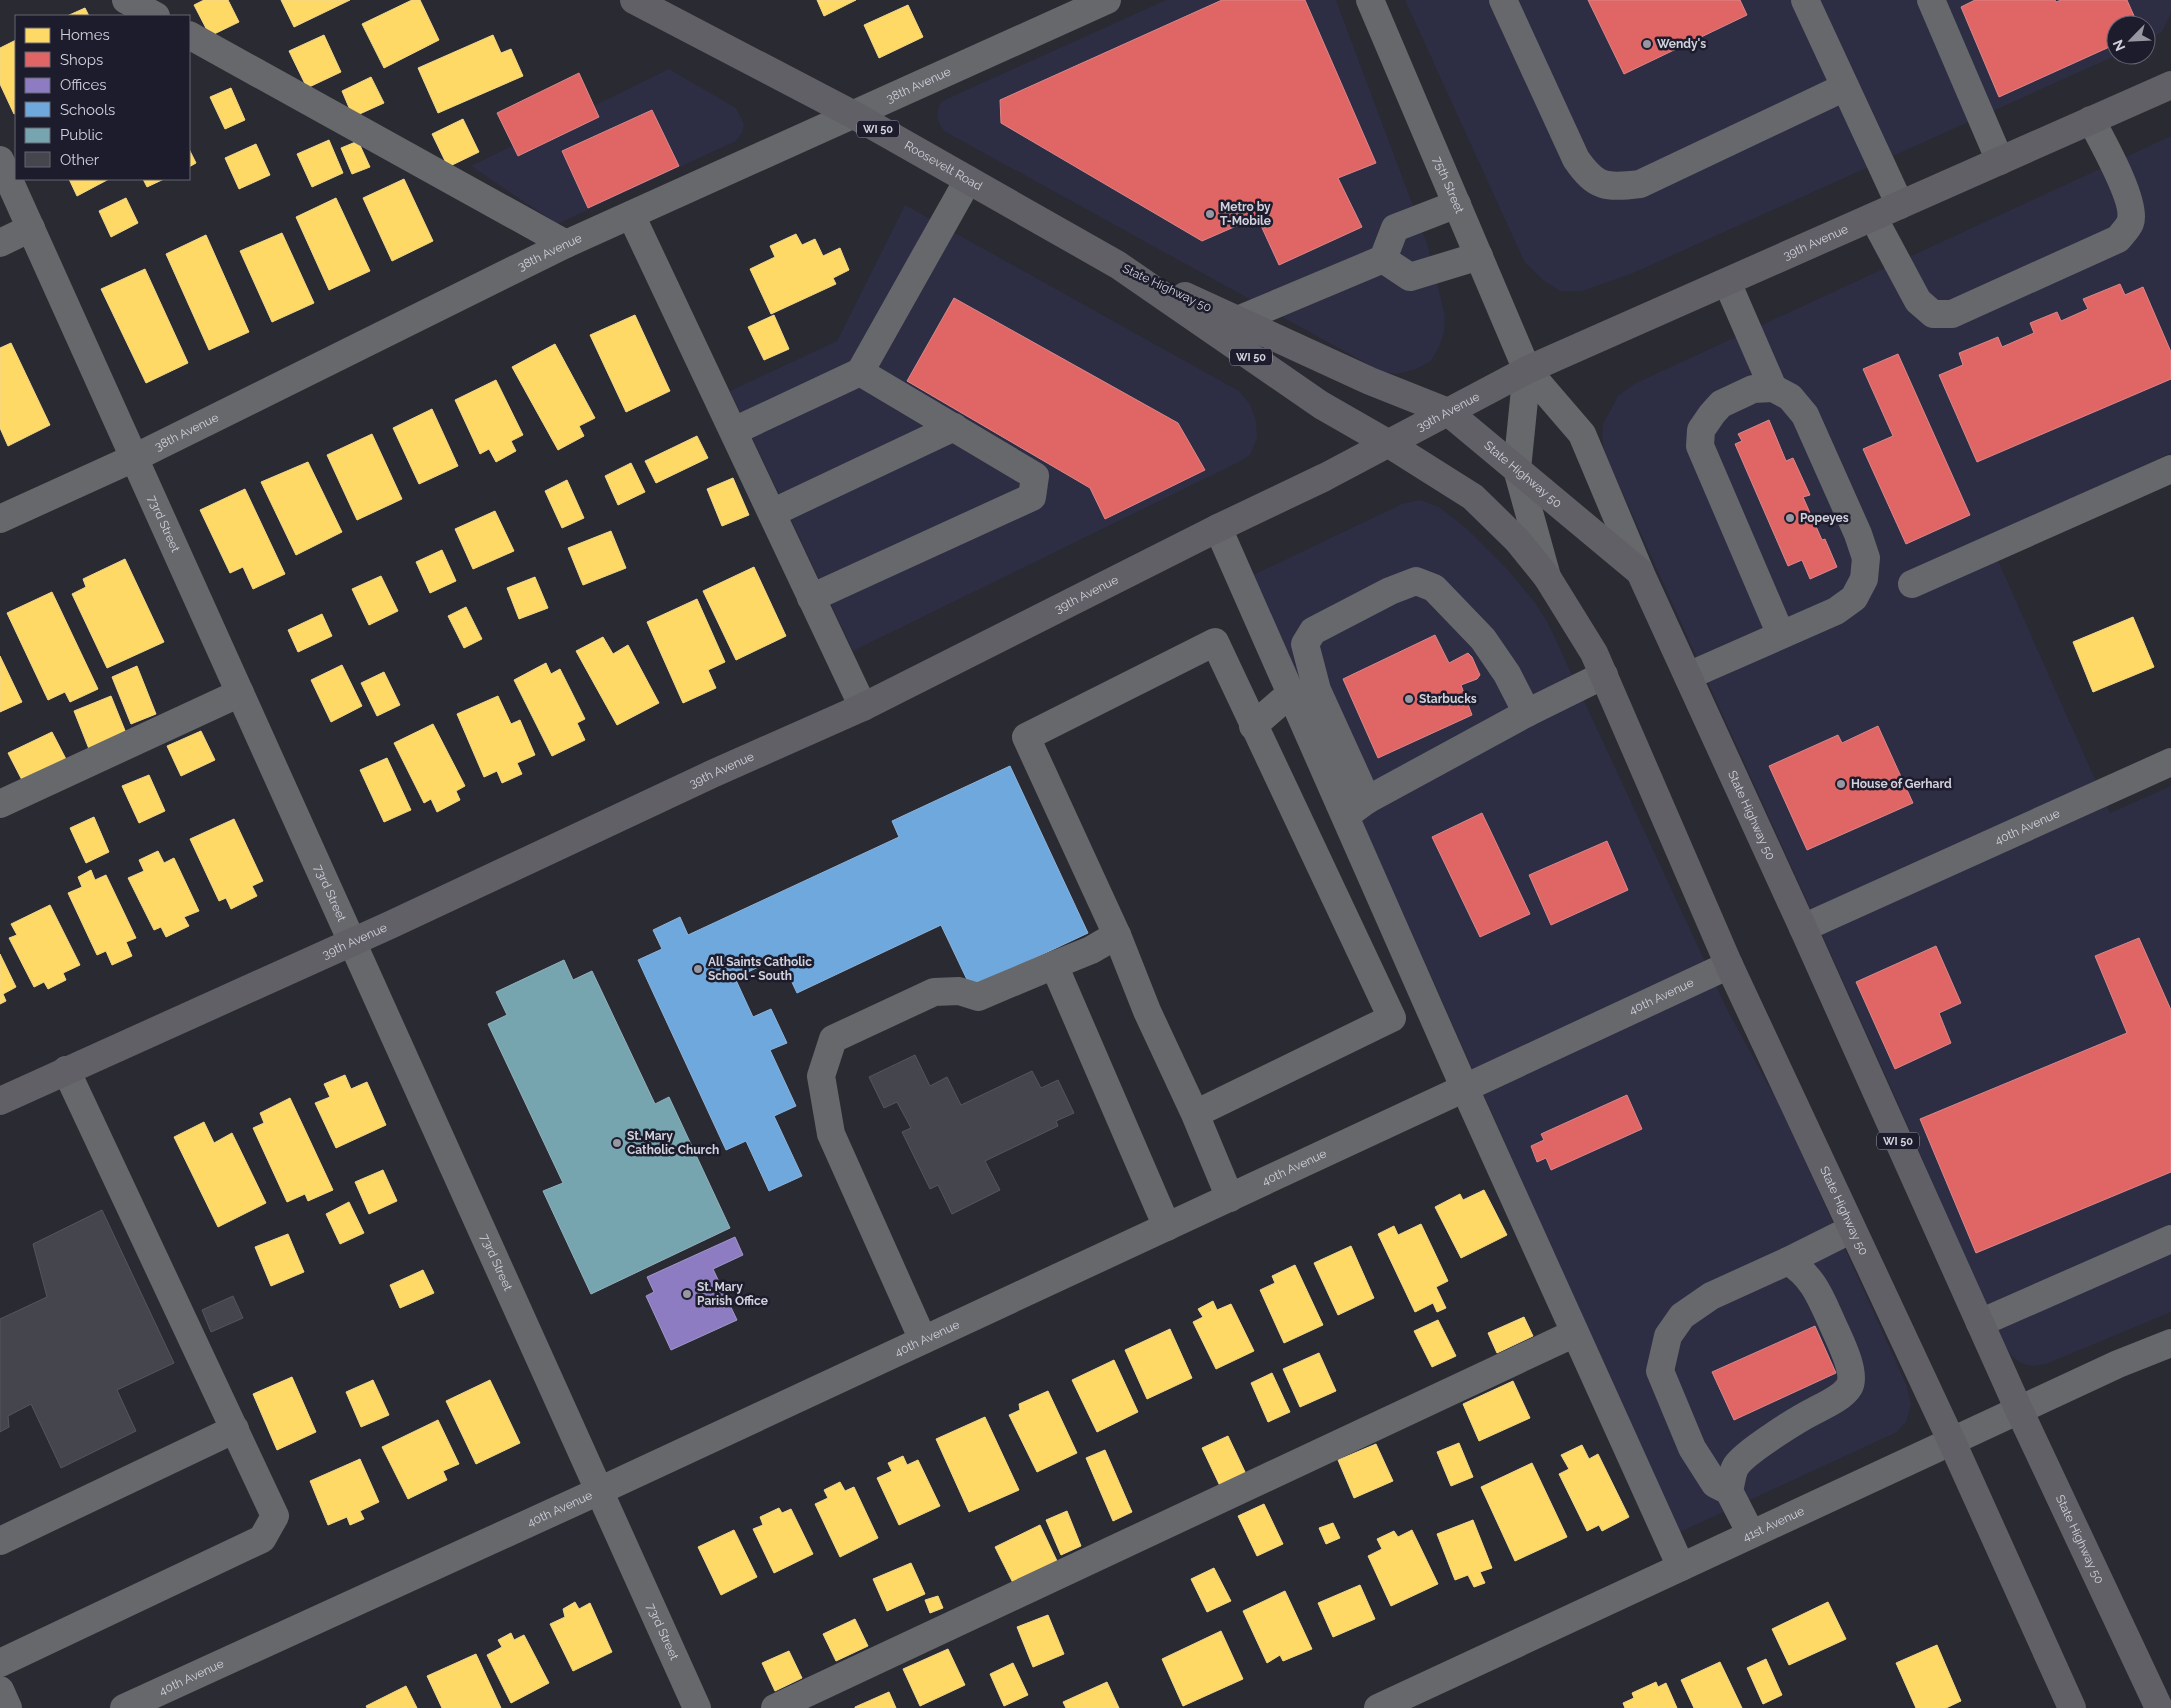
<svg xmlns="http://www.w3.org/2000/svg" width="2171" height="1708" font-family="Raleway,sans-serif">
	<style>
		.built { fill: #2d2d43 }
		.homes { fill: #ffd966; stroke: #f1d789 }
		.shops { fill: #e06666; stroke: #db8689 }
		.offices { fill: #8e7cc3; stroke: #a296ca }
		.schools { fill: #6fa8dc; stroke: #8cb4dc }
		.public { fill: #76a5af; stroke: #91b2bc }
		.building { fill: #45454e; stroke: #55555d }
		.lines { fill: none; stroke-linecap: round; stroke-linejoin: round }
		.minor { stroke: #67686c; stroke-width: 28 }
		.major { stroke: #606066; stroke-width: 28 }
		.poi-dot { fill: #9697a1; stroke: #1c1c2d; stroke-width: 2 }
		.labels { text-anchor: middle; stroke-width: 5; stroke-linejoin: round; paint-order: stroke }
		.shield { fill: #1c1c2d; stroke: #9a9ba8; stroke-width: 1 }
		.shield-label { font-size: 11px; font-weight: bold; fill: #d0d1dc }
		.poi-label { font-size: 12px; font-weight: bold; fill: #d0d1dc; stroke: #1c1c2d; text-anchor: start }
		.street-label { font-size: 12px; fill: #d0d1dc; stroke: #1c1c2d }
	</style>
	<rect width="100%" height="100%" fill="#2a2a33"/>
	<path class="built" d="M1166 0H1336L1428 246 1445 316 1444 332 1439 347 1431 361 1416 369 1397 374 1382 372 944 131 940 125 937 116 938 109 941 102 949 98Z
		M1405 0H2171V13L2162 32 2146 42V25H2116L2117 55 1631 274 1582 291H1560L1543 280 1524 261Z
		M669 69 736 108 744 124 742 133 736 141 557 224 471 166Z
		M2171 136V453L1988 538 2110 813 2171 786V1312L2046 1364 2033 1366 2021 1363 2012 1356 2004 1346 1893 1092 1604 452 1602 434 1603 424 1618 396 1634 384Z
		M905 205 1239 391 1250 404 1256 421 1257 438 1250 455 1239 462 853 651 730 391 837 341Z
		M1420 500 1439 507 1466 528 1506 568 1534 601 1548 623 1727 1009 1785 1116 1906 1384 1911 1405 1906 1422 1897 1432 1678 1533 1253 575 1402 504Z"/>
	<path class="homes" d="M204 0H228L239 22 210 36 194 5Z
		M281 0H350L294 27Z
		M412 0H420L439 40 384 68 362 24Z
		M817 0H856L824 16Z
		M908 5 923 37 879 58 864 25Z
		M85 8 89 16H67Z
		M324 35 341 72 307 88 289 51Z
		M493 35 501 53 511 49 523 76 438 113 418 68Z
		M16 40V113L14 114 0 84V48Z
		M371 77 384 103 353 117 342 91Z
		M231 88 245 120 225 129 210 97Z
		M463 119 479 152 448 167 432 134Z
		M329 140 343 173 312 187 297 154Z
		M358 141 370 167 352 174 341 148Z
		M256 144 270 175 239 189 225 158Z
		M189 149 196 163 189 167Z
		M69 179H109L77 196Z
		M143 179H164L147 187Z
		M404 179 433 241 392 261 363 198Z
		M126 198 138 223 111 237 99 211Z
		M336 198 370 271 329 290 296 217Z
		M282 233 314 303 272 322 240 251Z
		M796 234 802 245 815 239 823 256 840 248 849 270 833 278 836 284 771 314 750 269 775 257 770 246Z
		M206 235 249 332 209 350 166 254Z
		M145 269 188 363 146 383 101 289Z
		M635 315 670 391 626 412 590 335Z
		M774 315 789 349 764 360 748 327Z
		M11 343 50 425 8 446 0 428V348Z
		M555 344 595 418 579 426 584 436 558 450 512 367Z
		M496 380 523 435 511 441 516 451 496 462 489 449 480 454 455 400Z
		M432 409 458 466 419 484 393 428Z
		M372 434 402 499 357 520 327 455Z
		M697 436 708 458 656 483 645 461Z
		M308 462 342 532 296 555 261 482Z
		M631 463 645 492 618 505 605 476Z
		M733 478 749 515 722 526 707 489Z
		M567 480 584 518 562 528 545 491Z
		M245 489 285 574 253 589 243 567 230 573 200 510Z
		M495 511 514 551 473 569 455 529Z
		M611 531 626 568 583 585 568 548Z
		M442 550 456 581 430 593 416 562Z
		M125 559 164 642 107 668 72 594 86 587 83 579Z
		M754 567 786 636 736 660 703 591Z
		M381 576 398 611 369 625 352 589Z
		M535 577 548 608 519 619 507 588Z
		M52 592 98 689 70 702 65 692 48 700 7 613Z
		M697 599 725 662 708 670 716 688 683 703 647 622Z
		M466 607 482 639 464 648 448 616Z
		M322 614 332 636 298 652 288 630Z
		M2133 617 2154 667 2093 692 2073 642Z
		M603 637 613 654 628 645 659 703 617 725 576 651Z
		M0 656 22 702 0 712Z
		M546 663 551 674 560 669 585 719 577 723 585 740 552 756 514 680Z
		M342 665 362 706 331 722 311 680Z
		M137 666 156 714 131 724 112 677Z
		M384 672 400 705 377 716 361 683Z
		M111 696 126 733 89 749 74 711Z
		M498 696 511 724 520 720 535 755 517 763 522 774 502 783 497 771 484 777 457 714Z
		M433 724 465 786 456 791 460 800 437 812 431 799 424 803 394 743Z
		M201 731 215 760 181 776 167 746Z
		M52 732 67 761 23 782 8 753Z
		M387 758 411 810 384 822 360 770Z
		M149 775 165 811 139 823 122 786Z
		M94 817 109 852 86 863 70 828Z
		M234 819 263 881 252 886 257 896 231 909 226 898 219 901 190 839Z
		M158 851 164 863 174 858 199 911 184 917 189 926 166 937 161 927 154 930 128 878 144 871 139 860Z
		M91 870 95 880 106 875 136 938 126 942 132 956 112 965 106 951 97 955 68 893 82 887 78 877Z
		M50 905 80 965 63 973 66 980 48 989 44 982 34 987 9 938 17 935 11 924Z
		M0 954 16 987 3 994 6 1001 0 1004Z
		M345 1075 351 1089 367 1082 386 1125 336 1148 315 1103 330 1097 324 1084Z
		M290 1098 333 1190 308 1201 305 1194 287 1202 253 1128 264 1123 260 1113Z
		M204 1122 214 1143 232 1133 266 1203 218 1227 174 1137Z
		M383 1170 397 1201 369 1214 355 1182Z
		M1484 1190 1507 1235 1461 1258 1435 1207 1460 1194 1463 1200Z
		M349 1202 364 1233 340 1244 326 1214Z
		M1421 1224 1448 1281 1436 1287 1446 1308 1437 1312 1433 1303 1415 1312 1378 1234 1394 1226 1398 1235Z
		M288 1234 304 1272 271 1286 255 1247Z
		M1351 1246 1374 1298 1338 1315 1314 1263Z
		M1295 1265 1323 1325 1284 1343 1260 1290 1275 1283 1272 1276Z
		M423 1270 434 1293 400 1308 390 1285Z
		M1213 1301 1217 1310 1231 1304 1254 1351 1216 1369 1193 1322 1203 1317 1198 1309Z
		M1524 1317 1533 1336 1497 1353 1488 1333Z
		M1438 1320 1456 1356 1432 1367 1414 1331Z
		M1170 1329 1192 1378 1147 1399 1125 1350Z
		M1319 1353 1336 1391 1300 1407 1283 1369Z
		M1114 1360 1138 1412 1097 1432 1072 1380Z
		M1272 1373 1290 1412 1268 1422 1251 1383Z
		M292 1377 316 1432 277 1450 253 1394Z
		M373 1380 389 1415 361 1427 346 1392Z
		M490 1380 520 1443 476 1464 446 1401Z
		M1513 1381 1530 1418 1479 1441 1463 1404Z
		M1048 1391 1077 1453 1037 1472 1009 1415 1020 1410 1019 1404Z
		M985 1417 1019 1490 969 1512 936 1439Z
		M438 1420 459 1464 443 1471 447 1480 408 1499 382 1447Z
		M1228 1436 1246 1474 1220 1486 1202 1448Z
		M1459 1443 1473 1477 1451 1486 1437 1452Z
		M1376 1444 1393 1481 1354 1498 1338 1460Z
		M1582 1445 1589 1459 1598 1454 1629 1517 1602 1531 1599 1525 1587 1531 1559 1474 1569 1469 1561 1455Z
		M1105 1450 1132 1512 1113 1521 1086 1458Z
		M903 1456 907 1465 918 1460 940 1506 899 1525 877 1478 892 1471 888 1463Z
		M360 1459 379 1502 360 1511 364 1519 350 1525 347 1517 328 1525 310 1481Z
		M1532 1463 1567 1537 1515 1561 1481 1487Z
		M840 1482 845 1491 854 1487 878 1538 840 1557 815 1504 828 1498 824 1490Z
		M1264 1504 1283 1544 1257 1556 1238 1516Z
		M779 1508 782 1513 791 1509 813 1554 774 1573 753 1529 763 1525 760 1517Z
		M1067 1511 1081 1546 1061 1555 1046 1520Z
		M1473 1520 1492 1568 1480 1572 1485 1583 1474 1587 1468 1575 1455 1580 1437 1534Z
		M1333 1523 1340 1538 1326 1544 1319 1528Z
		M1040 1525 1057 1561 1013 1583 995 1547Z
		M734 1530 757 1577 721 1595 698 1547Z
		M1412 1530 1438 1584 1391 1606 1368 1556 1382 1549 1377 1539 1394 1531 1398 1537Z
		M911 1563 925 1594 887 1611 873 1579Z
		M1214 1568 1231 1601 1207 1612 1191 1579Z
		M1360 1585 1375 1619 1333 1637 1318 1603Z
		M1285 1591 1312 1649 1283 1661 1280 1655 1267 1663 1243 1611Z
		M938 1596 943 1608 930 1613 925 1600Z
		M575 1602 579 1609 590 1603 612 1652 573 1671 550 1624 565 1617 563 1609Z
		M1828 1602 1846 1639 1789 1665 1772 1629Z
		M1048 1615 1064 1654 1033 1667 1017 1627Z
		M855 1619 868 1646 836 1661 823 1634Z
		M1221 1631 1243 1679 1183 1706 1162 1659Z
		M511 1633 514 1640 524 1635 549 1683 511 1703 487 1655 502 1647 498 1640Z
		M1937 1645 1961 1701 1946 1708H1916L1896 1663Z
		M948 1649 965 1685 920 1706 903 1669Z
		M789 1651 802 1678 775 1691 762 1663Z
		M476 1654 501 1708H442L427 1676Z
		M1766 1659 1782 1695 1763 1704 1747 1668Z
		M1720 1662 1742 1708H1694L1681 1680Z
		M1013 1663 1028 1695 1004 1706 990 1674Z
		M1107 1682 1119 1708H1066L1063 1702Z
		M1656 1682 1658 1687 1666 1683 1677 1708H1625L1623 1703 1634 1698 1632 1693Z
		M406 1686 417 1708H367L366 1706Z
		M889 1692 896 1708H855V1707Z"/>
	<path class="shops" d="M1222 0H1305L1376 163 1338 178 1362 227 1279 265 1257 217 1202 241 1001 123 1000 100Z
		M1588 0H1740L1747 15 1624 74Z
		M1975 0H2055L2056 2 2061 0H2127L2138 25H2116V44L1999 97 1961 7Z
		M579 73 599 117 518 156 497 113Z
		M652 110 679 166 588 208 562 151Z
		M2120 284 2125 295 2143 287 2171 352V379L1977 462 1939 375 1963 365 1959 353 1998 337 2002 347 2034 333 2030 323 2057 312 2061 321 2088 309 2083 299Z
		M954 298 1178 423 1205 470 1105 519 1090 488 907 381Z
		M1898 354 1970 515 1906 544 1863 449 1893 436 1863 369Z
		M1769 420 1786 461 1793 458 1810 495 1803 497 1822 540 1825 539 1837 567 1810 579 1802 560 1788 566 1735 444 1742 441 1738 434Z
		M1435 635 1449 663 1468 653 1472 657 1480 675 1477 679 1461 685 1472 715 1378 758 1343 679Z
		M1878 726 1913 803 1807 850 1769 766 1838 735 1842 743Z
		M1482 813 1530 914 1480 937 1432 837Z
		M1607 841 1628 890 1551 925 1529 875Z
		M2139 938 2171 1010V1172L1976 1253 1920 1119 2127 1033 2095 956Z
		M1936 946 1961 1003 1939 1013 1951 1043 1895 1069 1856 982Z
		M1627 1095 1642 1129 1551 1170 1546 1158 1537 1162 1531 1146 1544 1140 1541 1134Z
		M1815 1326 1836 1373 1734 1420 1712 1372Z"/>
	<path class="offices" d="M735 1237 743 1255 713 1269 737 1320 671 1350 646 1296 654 1292 647 1277Z"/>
	<path class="schools" d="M1010 766 1088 933 971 988 941 925 797 993 780 957 735 978 753 1017 771 1009 787 1043 770 1050 796 1106 774 1116 802 1176 769 1191 746 1141 726 1150 638 960 662 949 653 930 680 917 688 935 899 837 892 821Z"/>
	<path class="public" d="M564 960 573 980 592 971 655 1104 669 1097 730 1228 591 1294 543 1191 563 1183 488 1024 507 1015 496 992Z"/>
	<path class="building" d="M915 1055 930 1086 947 1077 961 1105 1032 1071 1041 1088 1058 1080 1074 1113 1056 1121 1058 1126 985 1161 1000 1190 952 1214 938 1185 930 1189 902 1132 911 1128 897 1102 884 1108 869 1077Z
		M102 1210 174 1363 117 1390 136 1431 61 1468 31 1404 8 1416 9 1427 0 1432V1319L47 1297 33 1244Z
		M233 1296 243 1318 211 1332 202 1310Z"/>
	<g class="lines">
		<g class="minor">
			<path d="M126 0 156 16"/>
			<path id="s1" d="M1370 0 1527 370 1582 434 1640 572"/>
			<path d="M1503 0 1576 159C1596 188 1606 188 1640 184L1845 87"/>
			<path d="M1805 0 1900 205"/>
			<path d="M1931 0 2000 161"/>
			<path d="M189 35 566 244"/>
			<path id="s2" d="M0 160 697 1708"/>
			<path d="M1457 204 1395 228 1383 259 1410 277 1479 256"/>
			<path d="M631 215 863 707"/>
			<path d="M1873 217 1918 301 1933 314H1952L2118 239C2122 234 2128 228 2130 223 2138 204 2101 139 2091 120"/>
			<path d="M0 243 31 228"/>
			<path d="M1727 282 1773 388"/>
			<path d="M1238 320 1383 259"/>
			<path d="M1527 370 1517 469 1547 577"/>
			<path d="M734 431 860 372"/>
			<path d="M772 513 954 427"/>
			<path id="s3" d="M0 519 134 458 566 244 1107 0"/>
			<path d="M1218 528 1465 1089 1681 1567"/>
			<path d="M1912 584 2171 469"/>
			<path d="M811 598 1032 497 1035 476 860 372 968 180"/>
			<path d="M1688 676 1836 611 1854 598 1864 579 1866 558 1858 534 1805 415 1790 397 1773 388 1753 389 1721 404 1712 414 1701 430 1700 446 1781 635"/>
			<path d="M1253 726 1291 693"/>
			<path d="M1367 800 1317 690 1305 644 1313 631 1390 591 1416 581 1434 588 1483 639 1507 674 1527 713"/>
			<path d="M0 804 240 693"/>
			<path d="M1352 811 1367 800 1527 713 1604 675"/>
			<path id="s4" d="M1803 928 2171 762"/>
			<path d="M1054 965 1091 950 1117 935"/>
			<path d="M1195 1114 1147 1011 1117 935 1026 737 1215 642 1392 1018 1195 1114 1230 1198"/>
			<path d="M1788 1261 1852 1229"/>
			<path d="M1980 1323 2171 1239"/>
			<path d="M923 1340 831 1134 821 1076 833 1039 934 992 959 991 978 997 1054 965 1167 1227"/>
			<path d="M1729 1491C1731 1484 1732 1472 1736 1466 1745 1452 1798 1419 1814 1411 1825 1405 1842 1398 1849 1387 1857 1373 1839 1339 1833 1325 1821 1299 1814 1277 1788 1261L1711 1296 1682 1316 1668 1336 1660 1371 1692 1448 1715 1484 1729 1491 1751 1534"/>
			<path d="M0 1541 235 1429"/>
			<path d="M0 1663 262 1539 275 1516 66 1070"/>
			<path d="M0 1690 8 1708"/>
			<path id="s5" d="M124 1708 599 1491 1729 965"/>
			<path d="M775 1708 1575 1333"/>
			<path id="s6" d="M1378 1708 2118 1364 2171 1343"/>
		</g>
		<g class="major">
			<path id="s7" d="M634 0 854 115 1118 265 1321 405 1389 444 1473 497 1517 540 1547 577 1594 653 1729 965 1952 1442 2072 1708"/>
			<path id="s8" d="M1185 296 1370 381 1448 412 1640 572 1803 928 2019 1410 2159 1708"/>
			<path id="s9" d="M0 1101 390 925 712 774 863 707 1218 528 1325 477 1527 370 2171 85"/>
		</g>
	</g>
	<g class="poi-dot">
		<circle cx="1647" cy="44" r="5"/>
		<circle cx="1210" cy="214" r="5"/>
		<circle cx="1790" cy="518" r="5"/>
		<circle cx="1409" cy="699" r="5"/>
		<circle cx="1841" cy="784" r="5"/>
		<circle cx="698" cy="969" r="5"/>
		<circle cx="617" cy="1143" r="5"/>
		<circle cx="687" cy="1294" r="5"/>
	</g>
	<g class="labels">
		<g class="shield">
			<rect x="857" y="120.5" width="42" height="17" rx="4"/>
			<rect x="1230" y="348.5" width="42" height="17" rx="4"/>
			<rect x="1877" y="1132.5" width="42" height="17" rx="4"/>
		</g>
		<g class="shield-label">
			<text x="878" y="133">WI 50</text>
			<text x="1251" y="361">WI 50</text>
			<text x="1898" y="1145">WI 50</text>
		</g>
		<g class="poi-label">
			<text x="1657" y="48">Wendy's</text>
			<text x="1220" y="211">Metro by<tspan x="1220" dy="14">T-Mobile</tspan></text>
			<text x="1800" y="522">Popeyes</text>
			<text x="1419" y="703">Starbucks</text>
			<text x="1851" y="788">House of Gerhard</text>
			<text x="708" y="966">All Saints Catholic<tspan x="708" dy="14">School - South</tspan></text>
			<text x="627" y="1140">St. Mary<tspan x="627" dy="14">Catholic Church</tspan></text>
			<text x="697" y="1291">St. Mary<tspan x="697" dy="14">Parish Office</tspan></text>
		</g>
		<g class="street-label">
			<text dy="4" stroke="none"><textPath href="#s3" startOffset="1016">38th Avenue</textPath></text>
			<text dy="4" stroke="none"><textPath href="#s7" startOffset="351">Roosevelt Road</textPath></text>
			<text dy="4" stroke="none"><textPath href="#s1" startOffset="201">75th Street</textPath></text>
			<text dy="4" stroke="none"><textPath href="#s9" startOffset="2009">39th Avenue</textPath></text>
			<text dy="4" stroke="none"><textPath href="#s3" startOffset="611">38th Avenue</textPath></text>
			<text transform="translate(1167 288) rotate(25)" y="4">State Highway 50</text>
			<text dy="4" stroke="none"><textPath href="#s9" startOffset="1604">39th Avenue</textPath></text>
			<text dy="4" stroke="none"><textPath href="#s3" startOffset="206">38th Avenue</textPath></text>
			<text dy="4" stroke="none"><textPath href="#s8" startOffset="385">State Highway 50</textPath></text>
			<text dy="4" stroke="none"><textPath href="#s2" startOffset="399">73rd Street</textPath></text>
			<text dy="4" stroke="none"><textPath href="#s9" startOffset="1199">39th Avenue</textPath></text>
			<text dy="4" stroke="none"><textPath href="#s9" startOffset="794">39th Avenue</textPath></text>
			<text dy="4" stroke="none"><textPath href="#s8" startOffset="805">State Highway 50</textPath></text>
			<text dy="4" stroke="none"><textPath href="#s4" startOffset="246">40th Avenue</textPath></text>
			<text dy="4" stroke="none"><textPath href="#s2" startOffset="804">73rd Street</textPath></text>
			<text dy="4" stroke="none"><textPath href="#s9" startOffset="389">39th Avenue</textPath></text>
			<text dy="4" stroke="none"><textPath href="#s5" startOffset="1694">40th Avenue</textPath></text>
			<text dy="4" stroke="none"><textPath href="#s5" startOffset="1289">40th Avenue</textPath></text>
			<text dy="4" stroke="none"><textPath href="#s7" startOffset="1786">State Highway 50</textPath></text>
			<text dy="4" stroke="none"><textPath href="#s2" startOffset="1209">73rd Street</textPath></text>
			<text dy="4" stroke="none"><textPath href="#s5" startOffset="884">40th Avenue</textPath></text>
			<text dy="4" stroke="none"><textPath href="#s5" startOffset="479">40th Avenue</textPath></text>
			<text dy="4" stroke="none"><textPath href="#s6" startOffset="436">41st Avenue</textPath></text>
			<text dy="4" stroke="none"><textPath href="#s8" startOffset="1600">State Highway 50</textPath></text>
			<text dy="4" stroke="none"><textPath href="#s2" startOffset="1614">73rd Street</textPath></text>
			<text dy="4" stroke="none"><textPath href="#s5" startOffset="74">40th Avenue</textPath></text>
		</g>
	</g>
	<rect x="15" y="15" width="175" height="165" fill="#1c1c2d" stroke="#646473"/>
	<rect x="25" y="28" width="25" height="15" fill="#ffd966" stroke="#646473"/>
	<text x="60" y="40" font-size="15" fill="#d0d1dc">Homes</text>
	<rect x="25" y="52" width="25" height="15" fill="#e06666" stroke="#646473"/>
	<text x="60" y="65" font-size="15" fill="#d0d1dc">Shops</text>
	<rect x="25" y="78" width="25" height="15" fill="#8e7cc3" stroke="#646473"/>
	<text x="60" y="90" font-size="15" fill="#d0d1dc">Offices</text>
	<rect x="25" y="102" width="25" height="15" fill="#6fa8dc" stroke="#646473"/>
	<text x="60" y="115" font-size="15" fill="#d0d1dc">Schools</text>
	<rect x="25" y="128" width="25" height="15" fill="#76a5af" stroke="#646473"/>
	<text x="60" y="140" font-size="15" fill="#d0d1dc">Public</text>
	<rect x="25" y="152" width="25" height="15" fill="#45454e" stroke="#646473"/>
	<text x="60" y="165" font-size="15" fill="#d0d1dc">Other</text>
	<g transform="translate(2131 40) rotate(246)"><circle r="24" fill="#1c1c2d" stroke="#646473"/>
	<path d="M0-4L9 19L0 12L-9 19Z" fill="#9697a1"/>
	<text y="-8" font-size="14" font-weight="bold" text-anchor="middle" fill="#d0d1dc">N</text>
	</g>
</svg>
